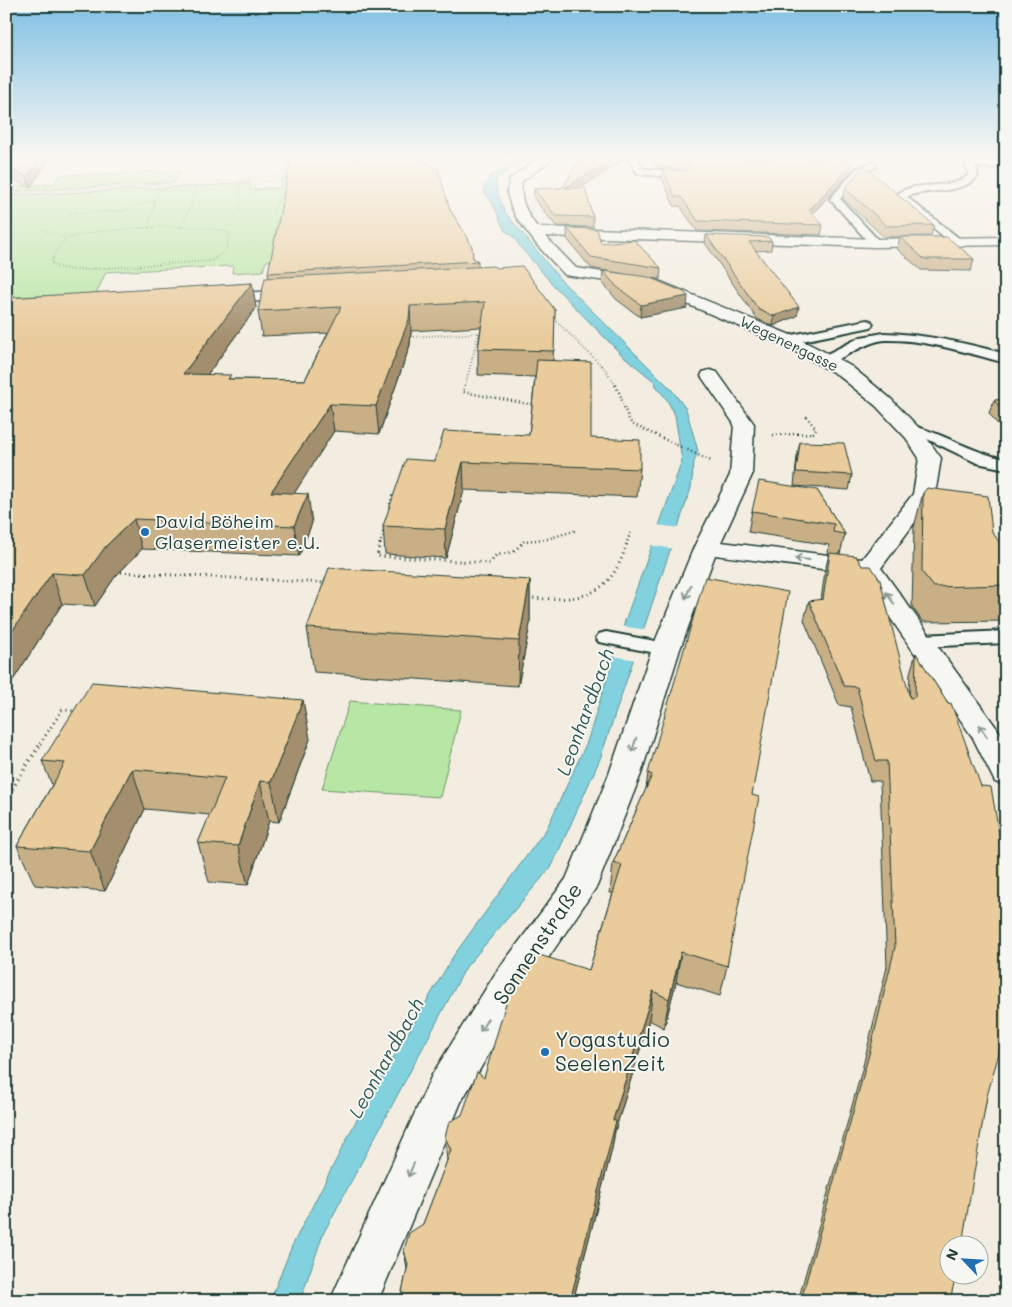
<svg xmlns="http://www.w3.org/2000/svg" width="1012" height="1307" font-family="Mali,sans-serif">
	<style>
		.green { fill: #b8e6a4; stroke: #6c926c }
		.water { fill: #82d1de; stroke: #5a969a }
		.pier { fill: #f3ede1 }
		.lines { fill: none; stroke-linecap: round; stroke-linejoin: round }
		.lane-casing { stroke: #1f3d34; stroke-width: 4 }
		.street-casing { stroke: #1f3d34; stroke-width: 3 }
		.path-far4 { stroke: #1f3d34; stroke-width: 1; stroke-dasharray: 0.5 2; stroke-linecap: butt }
		.path-far3 { stroke: #1f3d34; stroke-width: 2; stroke-dasharray: 0.5 2.5; stroke-linecap: butt }
		.path-far2 { stroke: #1f3d34; stroke-width: 2.5; stroke-dasharray: 1 3; stroke-linecap: butt }
		.path-far1 { stroke: #1f3d34; stroke-width: 3; stroke-dasharray: 1 4; stroke-linecap: butt }
		.path { stroke: #1f3d34; stroke-width: 4; stroke-dasharray: 1 4.5; stroke-linecap: butt }
		.lane { fill: #f6f6f2; fill-rule: evenodd }
		.street { fill: #f6f6f2; fill-rule: evenodd }
		.wall { fill: #c8af86; stroke: #1f3d34 }
		.shaded-wall { fill: #a38e6d; stroke: #1f3d34 }
		.building { fill: #e9cb9c; stroke: #1f3d34 }
		.oneway { stroke: #8a9a93 }
		.poi-dot { fill: #1f6fb2; stroke: #f6f6f2; stroke-width: 2 }
		.labels { text-anchor: middle; stroke-width: 4; stroke-linejoin: round; paint-order: stroke }
		.far-street-label { font-size: 15px; fill: #1f3d34; stroke: #f6f6f2 }
		.poi-label { font-size: 18px; fill: #1f3d34; stroke: #f6f6f2; text-anchor: start }
		.water-label { font-size: 19px; font-style: italic; fill: #335b56; stroke: #f6f6f2 }
		.near-street-label { font-size: 21px; fill: #1f3d34; stroke: #f6f6f2 }
		.near-poi-label { font-size: 21px; fill: #1f3d34; stroke: #f6f6f2; text-anchor: start }
	</style>
	<rect width="100%" height="100%" fill="#f3ede1"/>
	<filter id="ink" filterUnits="userSpaceOnUse"><feTurbulence type="fractalNoise" baseFrequency=".02" numOctaves="2"/><feDisplacementMap in="SourceGraphic" scale="10" xChannelSelector="R" yChannelSelector="G"/><feConvolveMatrix kernelMatrix="1 2 1 2 8 2 1 2 1" color-interpolation-filters="sRGB"/></filter>
	<g filter="url(#ink)">
		<path class="green" d="M180 171 175 182 6 192V187L53 184 60 175Z
			M298 175 274 261H266L263 271 232 273 233 266 106 272 96 294 6 297V196L220 185 250 181V190L280 188 281 178Z
			M350 701 461 710 440 797 322 789Z"/>
		<path class="water" d="M522 158H529L496 179C495 191 501 199 504 211L560 279 671 389 686 409 698 451 694 462 691 488 600 759 552 866 466 967 323 1234 300 1301H270L292 1246 356 1121 454 955 547 828 587 742 625 621 682 461 675 415 667 400 656 386 655 382 621 354 554 286 522 249 512 235 505 231 493 204 483 190 490 176Z"/>
		<path class="pier" d="M657 525 680 528 673 549 650 545Z
			M621 626 647 630 637 660 612 656Z"/>
		<g class="lines">
			<defs>
				<path id="lane" d="M628 158H637L644 169 684 172 689 175 684 178 638 174Z
					M970 161 1006 162V168L976 167 978 176C962 195 929 188 908 196V198L961 240 962 242 961 244H953L900 201 898 194C914 179 956 192 969 174L965 164Z
					M873 162 876 163V167L862 173 840 199 879 241 880 243 875 246 871 245 830 199 856 169Z
					M867 320 871 321 873 324 871 327 787 344 781 340 787 336Z
					M884 333C925 334 966 343 1006 354V363C967 353 926 339 885 340 864 341 835 366 821 363L819 360 821 357 861 337Z
					M910 425C943 433 972 453 1006 459V469L977 463 923 437 905 432 903 429 905 426Z
					M1006 631V643L920 647 913 645 910 641 913 637 920 635Z
					M606 632 666 643 673 645 676 649 673 653 666 655 599 642 596 638 599 634Z"/>
				<path id="street" d="M539 158H554L522 181C519 199 526 212 537 227L875 239 1006 237V245L875 247 545 236 576 268 656 280 793 336 833 356 852 367 890 398 921 430 941 458 935 495 881 568 1001 734 1006 743V785L995 782 973 738 860 574 715 555 680 649 641 774 597 886 521 998 461 1102 378 1301H330L432 1075 495 974 566 879 609 774 652 649 694 547 730 475 734 424 701 376 703 372 710 370 717 372 754 424 752 475 721 542 862 559 913 494 919 458 906 438 876 406 838 375 781 344 647 287 565 275 537 245 516 217 510 204 507 191 510 179Z
					M299 290 305 292 307 295 305 298 217 304 211 303 209 299 211 295 217 294Z"/>
			</defs>
			<use href="#lane" class="lane-casing"/>
			<use href="#street" class="street-casing"/>
			<path class="path-far4" d="M275 181 274 187 254 188 255 182Z
				M218 182 223 172H242L240 180 291 174
				M200 183 240 180V212
				M240 185H254
				M44 191 58 163
				M6 194 200 183 181 228
				M69 213 122 211 155 200
				M273 214 279 197 287 192
				M148 229 159 185
				M43 230 66 239
				M52 259C56 253 59 245 65 240 85 228 211 221 229 233L226 251 214 259"/>
			<path class="path-far3" d="M53 258 51 262 56 267 75 270 209 261 217 258
				M552 317 605 369 616 386
				M411 337 479 333
				M465 386 479 333H484"/>
			<path class="path-far2" d="M465 385 463 392 534 405
				M615 385C624 399 623 411 632 424L711 461
				M773 435 813 433 816 429 806 416
				M389 508 393 493
				M380 545 384 528
				M521 545 524 541 547 539 577 530
				M626 545 631 531"/>
			<path class="path-far1" d="M380 543 377 556 490 563 496 555 514 552 522 543
				M116 572 327 583
				M528 598C581 601 610 599 627 543
				M40 744 62 710 77 711"/>
			<path class="path" d="M6 798 41 743"/>
			<use href="#lane" class="lane"/>
			<use href="#street" class="street"/>
		</g>
		<path class="wall" d="M6 158H50L30 188 6 176Z
			M580 158H627L580 188 593 217V227L556 226 534 199V189L563 188Z
			M653 158H842L850 173 812 214 823 225 821 235 697 231 680 206H674L662 178 663 169 685 171 658 168Z
			M845 188 934 225 931 236 884 237 843 199Z
			M450 210 473 258 478 261V266L555 310 553 361 591 438 640 469 637 497 464 490 446 558 385 554 383 526 435 461 529 435 535 377 478 375V349L481 327 411 331 410 345 379 434 334 431 294 493 312 523 299 556 142 549 115 577 95 606 62 604 6 691V300L252 283 256 308 207 375 231 379 305 380 328 333 262 336 258 311 269 278 268 273Z
			M567 228 601 243 661 268 660 279 649 278 687 308 640 317 616 299 602 282 603 271 624 274 591 268 567 239Z
			M706 235 772 241 771 250 755 251 797 316 773 326 757 319 705 243Z
			M900 237 974 259 971 271 921 270 897 249Z
			M994 400H1006V435L989 413Z
			M800 442 852 475 849 490 794 486 797 456Z
			M817 490 845 534 840 554 909 697 910 673 916 653 987 1096 950 1301H798L863 1066 887 967 880 781H870L851 707 839 705 804 620 809 601 821 600 825 571 829 554H828L829 545 748 532 752 511Z
			M923 493 1006 551V621L923 622 912 607 914 527Z
			M530 580V624L518 686 314 672 307 628Z
			M1006 716V724L1004 721Z
			M310 739 279 822 269 821 248 885 209 882 198 843 210 815 145 809 105 891 35 885 17 846 52 785 42 761Z
			M648 773 752 795 727 966 720 996 676 982 664 1028 649 1020 615 1131 612 1149 573 1301H400L407 1269 404 1250 423 1224 447 1161 445 1137 462 1115 484 1078 528 970H589L613 893H610L613 863 646 789Z"/>
		<path class="shaded-wall" d="M40 158H50L30 188 27 177Z
			M614 158H627L565 198V188Z
			M852 164 850 173 807 220 809 210Z
			M252 283 256 308 188 401 183 374Z
			M688 296 687 308 640 317 641 305Z
			M410 306 411 331 410 345 379 434 376 406Z
			M799 307 797 316 773 326 774 316Z
			M330 404 334 431 276 522 271 492Z
			M463 462 464 490 446 558 445 529Z
			M308 494 312 523 299 556 294 526Z
			M134 519 142 549 115 577 95 606 85 575 106 546Z
			M52 573 62 604 6 691V640Z
			M530 580V624L518 686 519 641Z
			M303 700 310 739 279 822 271 782Z
			M132 769 145 809 105 891 90 851Z
			M260 781 269 821 248 885 238 846Z
			M681 952 676 982 664 1028 669 999Z
			M653 991 649 1020 615 1131 612 1149 573 1301H570L613 1120Z"/>
		<path class="building" d="M6 158H40L27 177 6 167Z
			M291 158H420L438 169 450 210 467 236 472 247 473 258 478 261 268 273Z
			M580 158H614L565 188H585L593 217 556 216 534 189 563 188Z
			M658 158H842L852 164 809 210 823 225 698 221 681 197H675L663 169 685 171 692 165 685 161 658 159Z
			M864 166 934 225 887 226 845 188Z
			M567 228 597 229 601 243 634 240 661 268 591 257Z
			M706 235 768 237 772 241 749 242 799 307 774 316 759 310Z
			M900 237H947L974 259H924Z
			M493 266 496 268 522 266 555 310 554 351 478 349 485 302 410 306 409 319 376 406 330 404 271 492 308 494 294 526 134 519 106 546 85 575 52 573 6 640V300L8 298 252 283 183 374 231 375 228 379 305 380 341 307 258 311 265 278Z
			M603 271 648 277 684 292 688 296 641 305 617 287Z
			M537 360 591 362V438L640 440V469L463 462 445 529 383 526 406 459 435 461 444 431 529 435Z
			M994 400H1006V415Z
			M800 442 844 443 852 475 796 472Z
			M759 481 817 490 845 534 833 532 834 524 752 511Z
			M927 488 988 496 992 532 1006 551V585L934 587 922 572 923 493Z
			M830 553 856 556 862 566H871L880 580 910 698 915 697 916 653 948 704 951 703 981 786 991 787 1006 873V1028L987 1096 962 1244H950V1274H956L950 1301H801L807 1278 871 1047 895 947 887 761H876L857 687 844 686 809 601 823 599Z
			M329 568 530 580 519 641 307 628Z
			M705 577 788 592 752 795 759 797 727 966 681 952 669 999 653 991 613 1120 616 1121 570 1301H400L408 1265 404 1250 409 1233 423 1224 451 1150 445 1137 449 1122 462 1115 477 1072 484 1078 509 993 523 969 528 970 536 954 589 970 622 865 613 863 652 775 648 773Z
			M92 682 303 700 271 782 260 781 238 846 198 843 225 778 132 769 90 851 17 846 65 763 42 761Z"/>
		<defs><path id="oneway-shaft" d="M-6 0H5M1.5-3L5.5 0L1.5 3" fill="none" stroke-width="1.6" stroke-linecap="round" stroke-linejoin="round" transform="scale(1.25)"/></defs>
		<g class="oneway">
			<use href="#oneway-shaft" transform="translate(802 559) rotate(-173)"/>
			<use href="#oneway-shaft" transform="translate(688 592) rotate(112)"/>
			<use href="#oneway-shaft" transform="translate(890 598) rotate(-125)"/>
			<use href="#oneway-shaft" transform="translate(983 731) rotate(-123)"/>
			<use href="#oneway-shaft" transform="translate(634 745) rotate(108)"/>
			<use href="#oneway-shaft" transform="translate(484 1025) rotate(121)"/>
			<use href="#oneway-shaft" transform="translate(411 1170) rotate(114)"/>
		</g>
	</g>
	<linearGradient id="sky" x2="0" y2="1"><stop stop-color="#7fc0e4"/><stop offset="0.46" stop-color="#faf7f2"/><stop offset="1" stop-color="#faf7f2" stop-opacity="0"/></linearGradient>
	<rect width="1012" height="341" fill="url(#sky)"/>
	<g class="poi-dot">
		<circle cx="145" cy="532" r="5"/>
		<circle cx="545" cy="1052" r="5"/>
	</g>
	<g class="labels">
		<g class="far-street-label">
			<text transform="translate(789 344) rotate(26)" y="5">Wegenergasse</text>
		</g>
		<g class="poi-label">
			<text x="155" y="528">David Böheim<tspan x="155" dy="21">Glasermeister e.U.</tspan></text>
		</g>
		<g class="water-label">
			<text transform="translate(585 712) rotate(-70)" y="7">Leonhardbach</text>
			<text transform="translate(386 1058) rotate(-61)" y="7">Leonhardbach</text>
		</g>
		<g class="near-street-label">
			<text transform="translate(538 944) rotate(-56)" y="7">Sonnenstraße</text>
		</g>
		<g class="near-poi-label">
			<text x="555" y="1047">Yogastudio<tspan x="555" dy="24">SeelenZeit</tspan></text>
		</g>
	</g>
	<rect width="1012" height="1307" fill="none" stroke="#f6f6f2" stroke-width="25"/>
	<rect x="12" y="12" width="987" height="1282" fill="none" stroke="#1f3d34" stroke-width="2" filter="url(#ink)"/>
	<g transform="translate(964 1260) rotate(295)"><circle r="24" fill="#f6f6f2" stroke="#a0aca6"/>
	<path d="M0-4L9 19L0 12L-9 19Z" fill="#1f6fb2"/>
	<text y="-8" font-size="14" font-weight="bold" text-anchor="middle" fill="#1f3d34">N</text>
	</g>
</svg>
